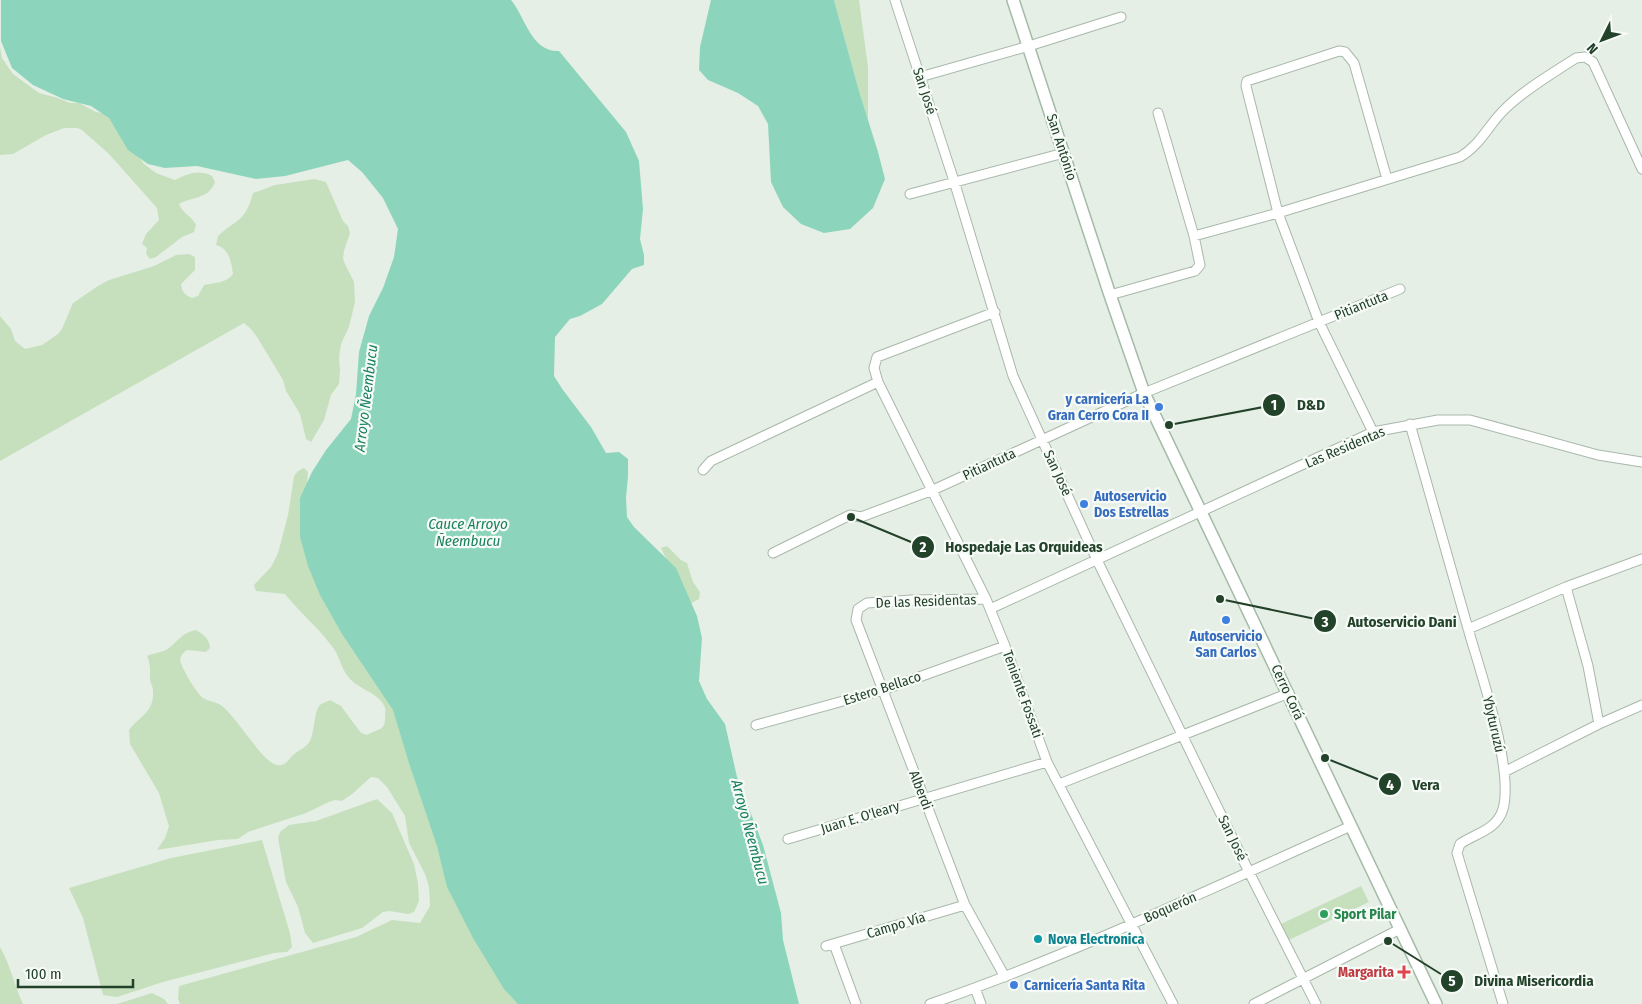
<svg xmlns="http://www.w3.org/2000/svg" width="1642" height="1004" font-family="'Fira Sans Condensed',sans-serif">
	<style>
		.green { fill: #c6e0be }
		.water { fill: #8cd5bc }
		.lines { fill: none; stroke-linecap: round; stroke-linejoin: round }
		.street-casing { stroke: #a8b8aa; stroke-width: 11 }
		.secondary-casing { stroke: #a3bba7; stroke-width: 14 }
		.street { stroke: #fff; stroke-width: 9 }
		.secondary { stroke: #fff; stroke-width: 11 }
		.shop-dot { fill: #3f7fe0; stroke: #f7fbf7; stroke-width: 2 }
		.leisure-dot { fill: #2e9e5b; stroke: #f7fbf7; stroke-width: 2 }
		.culture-dot { fill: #0f9aa8; stroke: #f7fbf7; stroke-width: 2 }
		.health-dot { fill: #e0444e; stroke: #f7fbf7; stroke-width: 2 }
		.labels { text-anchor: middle; stroke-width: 4.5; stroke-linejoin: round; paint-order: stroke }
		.street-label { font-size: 14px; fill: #23422a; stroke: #f7fbf7 }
		.shop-label { font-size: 14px; font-weight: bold; fill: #366cbe; stroke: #f7fbf7; text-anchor: start }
		.leisure-label { font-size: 14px; font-weight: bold; fill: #27864d; stroke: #f7fbf7; text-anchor: start }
		.culture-label { font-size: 14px; font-weight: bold; fill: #0d838f; stroke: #f7fbf7; text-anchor: start }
		.health-label { font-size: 14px; font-weight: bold; fill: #be3a42; stroke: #f7fbf7; text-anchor: end }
		.water-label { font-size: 15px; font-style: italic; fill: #1a815f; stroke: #f7fbf7 }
		.leader { fill: none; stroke: #23422a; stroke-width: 2 }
		.callout-dot { fill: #23422a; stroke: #f7fbf7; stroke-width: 2 }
		.mark-label { font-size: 15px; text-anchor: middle; font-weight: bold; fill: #fff }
		.callout-label { font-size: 15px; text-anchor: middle; font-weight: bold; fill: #23422a; stroke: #f7fbf7; stroke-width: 4.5; stroke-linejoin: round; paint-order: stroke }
	</style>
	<rect width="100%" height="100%" fill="#e6efe6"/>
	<path class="green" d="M834 0H859L868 67V121L859 91Z
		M0 47 2 58 13 74 39 93 58 98 70 103H79L96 112 109 114 144 164 156 173 175 180C188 174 198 169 212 176L215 182C208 200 193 196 179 204 182 213 192 216 196 225L194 232 182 237 156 257 150 259 146 254 147 248 142 244 146 234 159 220 157 208 109 154 82 130 77 128H64L46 135 13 154 0 155Z
		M314 179 326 182 343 221 348 226 350 233 344 251 343 258 345 264 354 282 355 302 349 327 341 344 339 357 340 370 339 384 331 395 324 420 311 442 306 439 300 414 286 391 283 380 257 337 251 329 244 323 0 461V316L11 329 15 341 25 349 42 345 58 334 62 329 73 303 98 286 109 280 154 266 176 255 189 254 195 257V270L181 284C182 292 185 295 192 298L198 296 204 285C216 282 225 284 233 274 231 262 230 249 216 245L218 236C237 218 245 223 253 193L275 185Z
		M304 468 308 472 306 497 344 614 545 1004H180L178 999 179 986 356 937 392 920 420 923 430 906 429 887 425 874 409 843 405 816 387 787 378 778 371 777 352 794 342 801 335 800 329 802 306 813 248 832 238 839 218 840 157 850 165 838 169 826 167 820 159 793 130 744 129 730C140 715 154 713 153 691 153 687 151 684 150 680 150 671 151 665 147 656 153 653 160 653 166 650 177 643 182 632 196 630 204 635 209 638 210 648L206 652 187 650C184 652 181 655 180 659 180 666 197 694 203 698 208 701 216 702 221 705 229 711 240 726 246 734 253 742 269 768 281 765 287 764 289 759 292 756 298 750 306 748 310 741 315 731 314 710 320 705 322 703 327 702 330 700L341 706 361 733 367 735C378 728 386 732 385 715 385 713 386 710 385 708 381 694 359 689 350 679 342 671 340 658 334 649 320 629 300 613 285 594L256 591 254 585 271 567 278 553 288 515 294 476 298 471Z
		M667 546 681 560 687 563 693 582 700 592 699 599 688 605 661 548Z
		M377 799 392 813 414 864 418 883 419 901 414 912 408 914 389 911 383 912 362 928 313 943 305 933 298 907 286 882 278 838 280 832 289 825 316 821Z
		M262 840 290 933 292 947 287 952 274 953 163 982 117 997 103 995 83 918 69 888 171 858Z
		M1361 886 1369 902 1287 941 1279 925Z
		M0 947C11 966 14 985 23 1004H0Z
		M152 993 164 999 168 1004H117Z"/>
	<path class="water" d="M1 0H511C526 18 531 52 559 51L626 132 639 161 643 209 640 239 644 255V265L632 269 602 304 580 316 570 319 555 337 554 376 563 390 591 427 606 453 619 452 628 459V476L626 498 627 517 634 527 676 568 697 616 702 638 699 681 707 699 725 724 737 777 763 845 781 913 783 940 799 1004H518L504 989 473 938 447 887 437 846 408 760 393 710 342 634 320 595 308 566 300 537V498L312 472 326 450 351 419 356 394 359 352 369 316 383 288 394 257 398 229 383 198 362 172 348 160 285 176 256 179 197 166 165 168 148 164 128 150 109 118 91 106 63 99 33 85 12 68 1 41Z
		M711 0H834L859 91 878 152 885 179 873 208 850 229 824 233 801 224 783 207 771 182 768 124 758 106 738 93 708 80 699 70 700 47Z"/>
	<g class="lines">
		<defs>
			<path id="street" d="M895 0 954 181 1013 376 1097 560 1249 872 1316 1004
				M920 77 1029 46 1121 17
				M910 194 1064 153
				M1194 236 1278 213 1460 157C1482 144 1489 123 1507 107 1527 88 1553 73 1576 58L1585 57 1593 62 1642 169
				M1110 295 1195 271 1200 265 1194 236 1158 113
				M878 382 986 599 1005 646 1047 762 1173 1004
				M1410 424C1430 493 1449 563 1469 632 1481 674 1514 769 1503 809 1497 830 1476 833 1460 844L1457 853 1503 1004
				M1373 432 1319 322 1278 213 1246 86 1247 81 1339 51 1345 52 1354 63 1387 179
				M703 470 711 461 878 382 874 368 877 357 995 312
				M773 553 850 515 861 517 933 490 1144 393 1400 289
				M1566 587 1588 666 1599 724
				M986 599 912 600 867 603 858 609 856 620 965 905 1005 977
				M990 609 1373 432 1438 420H1470L1598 455 1642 462
				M1468 629 1566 587 1642 559
				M756 725 883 690 1005 646
				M1504 772 1599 724 1642 705
				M1059 784 1289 693
				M788 839 1047 762
				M834 944 856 1004
				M826 946 965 905
				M975 988 981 1004
				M930 1004C1074 954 1212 888 1351 826
				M1254 1004 1400 929"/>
			<path id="secondary" d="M1013 0 1110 295 1144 393 1436 1004"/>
		</defs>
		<use href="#street" class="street-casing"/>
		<use href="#secondary" class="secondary-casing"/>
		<use href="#street" class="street"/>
		<use href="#secondary" class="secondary"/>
	</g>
	<g class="shop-dot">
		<circle cx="1159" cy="407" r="5"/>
		<circle cx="1084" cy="504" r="5"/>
		<circle cx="1226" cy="620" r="5"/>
		<circle cx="1014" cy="985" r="5"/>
	</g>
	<circle class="leisure-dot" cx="1324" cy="914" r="5"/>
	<circle class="culture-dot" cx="1038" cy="939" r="5"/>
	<path class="health-dot" d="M1401.5 964.5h5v5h5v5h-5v5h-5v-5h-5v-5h5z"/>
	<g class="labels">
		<g class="street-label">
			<text transform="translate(925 91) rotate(72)" y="5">San José</text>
			<text transform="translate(1062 147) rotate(72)" y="5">San António</text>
			<text transform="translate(1361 305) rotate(-22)" y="5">Pitiantuta</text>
			<text transform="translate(1345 447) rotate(-23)" y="5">Las Residentas</text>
			<text transform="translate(989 464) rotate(-25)" y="5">Pitiantuta</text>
			<text transform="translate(1058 473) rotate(65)" y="5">San José</text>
			<text transform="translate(926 601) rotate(-2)" y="5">De las Residentas</text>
			<text transform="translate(882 688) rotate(-18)" y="5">Estero Bellaco</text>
			<text transform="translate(1288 692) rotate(65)" y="5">Cerro Corá</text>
			<text transform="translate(1023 694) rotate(70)" y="5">Teniente Fossati</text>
			<text transform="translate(1494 724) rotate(77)" y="5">Ybyturuzú</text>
			<text transform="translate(921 790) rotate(69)" y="5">Alberdi</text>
			<text transform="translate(860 817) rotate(-17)" y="5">Juan E. O'leary</text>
			<text transform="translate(1233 838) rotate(64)" y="5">San José</text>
			<text transform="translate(1170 907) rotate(-24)" y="5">Boquerón</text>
			<text transform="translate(896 925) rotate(-17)" y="5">Campo Vía</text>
		</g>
		<g class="shop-label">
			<text x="1149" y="404" text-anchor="end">y carnicería La<tspan x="1149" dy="16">Gran Cerro Cora II</tspan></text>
			<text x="1094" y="501">Autoservicio<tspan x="1094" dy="16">Dos Estrellas</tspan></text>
			<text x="1226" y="641" text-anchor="middle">Autoservicio<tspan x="1226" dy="16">San Carlos</tspan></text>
			<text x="1024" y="990">Carnicería Santa Rita</text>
		</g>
		<g class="leisure-label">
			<text x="1334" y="919">Sport Pilar</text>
		</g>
		<g class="culture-label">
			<text x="1048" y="944">Nova Electronica</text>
		</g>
		<g class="health-label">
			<text x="1394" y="977">Margarita</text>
		</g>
		<g class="water-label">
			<text transform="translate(366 398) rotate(-83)" y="5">Arroyo Ñeembucu</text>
			<text x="468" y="529">Cauce Arroyo<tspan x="468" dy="17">Ñeembucu</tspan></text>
			<text transform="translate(750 832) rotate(75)" y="5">Arroyo Ñeembucu</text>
		</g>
	</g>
	<path class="leader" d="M1169 425L1274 405M851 517L923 547M1220 599L1325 621M1325 758L1390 784M1388 941L1452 981"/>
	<g class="callout-dot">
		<circle cx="1169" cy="425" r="5"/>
		<circle cx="851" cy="517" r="5"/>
		<circle cx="1220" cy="599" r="5"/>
		<circle cx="1325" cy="758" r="5"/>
		<circle cx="1388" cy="941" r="5"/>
		<circle cx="1274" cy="405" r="12"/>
		<circle cx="923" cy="547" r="12"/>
		<circle cx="1325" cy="621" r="12"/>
		<circle cx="1390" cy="784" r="12"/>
		<circle cx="1452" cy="981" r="12"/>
	</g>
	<g class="mark-label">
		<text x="1274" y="410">1</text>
		<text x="923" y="552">2</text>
		<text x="1325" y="627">3</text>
		<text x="1390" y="790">4</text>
		<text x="1452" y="986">5</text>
	</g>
	<g class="callout-label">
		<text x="1311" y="410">D&amp;D</text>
		<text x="1024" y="552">Hospedaje Las Orquideas</text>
		<text x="1402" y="627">Autoservicio Dani</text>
		<text x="1426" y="790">Vera</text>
		<text x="1534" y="986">Divina Misericordia</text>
	</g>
	<g transform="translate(1602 40) rotate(228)" stroke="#f7fbf7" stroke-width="4" paint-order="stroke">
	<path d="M0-4L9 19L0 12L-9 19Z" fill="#23422a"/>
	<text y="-8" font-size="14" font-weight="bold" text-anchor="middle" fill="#23422a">N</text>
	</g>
	<path d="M18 979v8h115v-8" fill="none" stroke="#23422a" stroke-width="2.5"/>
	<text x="25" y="979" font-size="15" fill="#23422a" stroke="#f7fbf7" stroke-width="4" paint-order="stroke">100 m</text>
</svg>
